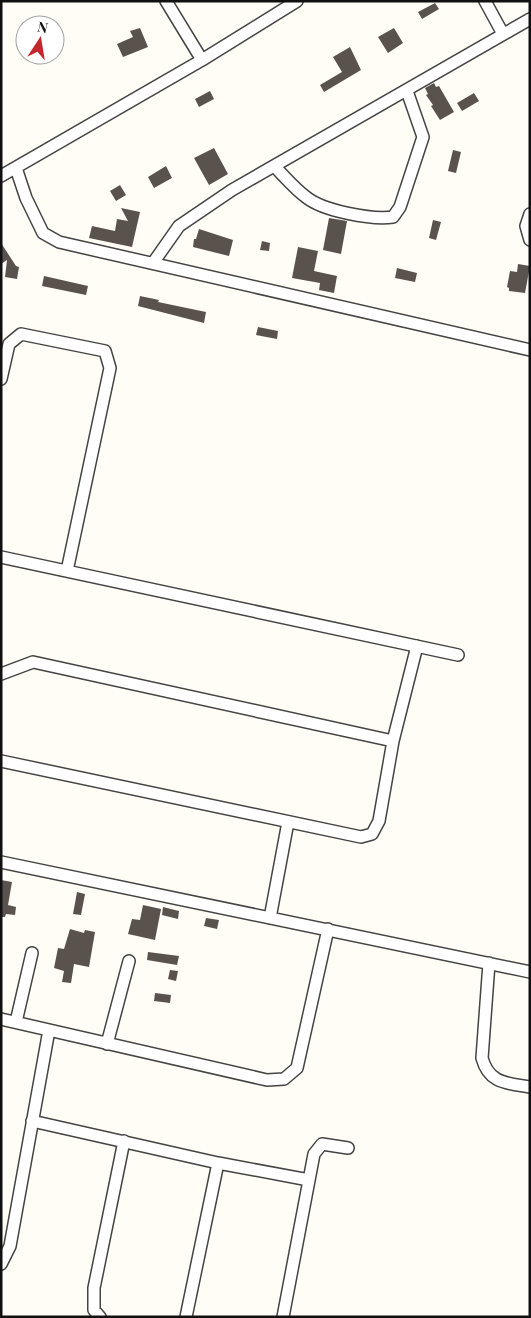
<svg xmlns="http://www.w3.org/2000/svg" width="531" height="1318" font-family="'Playfair Display',serif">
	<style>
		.building { fill: #5a524d }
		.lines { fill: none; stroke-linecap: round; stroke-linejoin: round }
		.minor-casing { stroke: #444; stroke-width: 14 }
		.minor { stroke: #fff; stroke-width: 11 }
	</style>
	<rect width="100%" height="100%" fill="#fffdf5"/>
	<path class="building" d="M435 3 439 9 422 19 418 12Z
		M140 28 148 47 123 57 117 44 133 37 130 31Z
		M394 28 403 43 388 53 378 37Z
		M350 47 361 70 324 92 320 85 342 72 333 57Z
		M434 83 436 87 439 86 454 112 440 120 431 106 433 105 426 95 428 94 425 88Z
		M210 91 214 99 199 107 195 99Z
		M474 93 479 101 462 111 457 103Z
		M214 148 228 174 209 185 194 158Z
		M453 150 461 152 456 173 448 171Z
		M166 166 172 178 154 188 148 177Z
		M120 185 126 195 116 201 110 191Z
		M121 208 140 212 132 247 89 238 92 226 115 231 117 219 128 221Z
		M329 218 347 221 341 254 323 250Z
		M433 220 441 222 436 240 429 238Z
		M199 229 233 240 229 256 193 247 194 239H196Z
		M262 241 270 243 269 251 260 250Z
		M1 243 16 266 19 267 17 279 5 277 7 260 1 264Z
		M298 247 318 251 314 271 337 276 334 293 319 290 320 283 292 278Z
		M518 264 530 266 525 293 509 291V288L507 287 510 271 517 272Z
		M397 268 417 273 415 282 395 278Z
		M44 276 88 286 86 295 42 286Z
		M140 296 159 300 158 302 206 312 204 323 138 306Z
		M258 327 278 331 277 339 256 335Z
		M1 880 12 882 8 905 16 907 15 915 6 914 5 917H1Z
		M77 892 85 894 81 915 73 914Z
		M143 905 161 909 155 940 128 934 132 919 140 920Z
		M163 907 179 911 178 919 162 915Z
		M206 918 219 920 217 929 204 926Z
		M70 929 84 933 85 930 95 932 89 967 74 964 71 983 62 982 64 971 54 968 58 948 64 949Z
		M148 952 179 956 177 965 147 960Z
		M170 970 178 971 176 981 168 979Z
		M155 993 171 995 170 1003 154 1001Z"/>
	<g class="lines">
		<defs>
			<path id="minor" d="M166 1 202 60
				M485 1 503 34
				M275 167C285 177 295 189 306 197 323 211 372 220 393 217L400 207 423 137 407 91
				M16 168 26 198 43 233 59 242 530 350
				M1 176 202 60 297 1
				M530 214 526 226 530 240
				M153 263 179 226 232 190 530 19
				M1 379 9 344 21 334 105 351 110 368 67 571
				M1 557 458 655
				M1 674 33 662 393 741
				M1 761 361 837 372 834 379 821 393 741 417 646
				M1 862 530 972
				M270 918 288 822
				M489 963 482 1058C489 1084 507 1083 530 1087
				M1 1019 267 1080 284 1079 297 1068 328 929
				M16 1022 32 953
				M107 1044 129 961
				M32 1121 218 1163 309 1180
				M1 1264 10 1246 49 1030
				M100 1317 94 1310V1288L124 1141
				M186 1317 218 1163
				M283 1317 314 1154 322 1144 348 1148"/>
		</defs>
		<use href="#minor" class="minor-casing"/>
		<use href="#minor" class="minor"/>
	</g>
	<rect width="531" height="1318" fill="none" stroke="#111111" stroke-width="5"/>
	<g transform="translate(40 40) rotate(12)"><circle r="24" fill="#ffffff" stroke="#a0a0a0"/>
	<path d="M0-4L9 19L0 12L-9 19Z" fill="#c4262e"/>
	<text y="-8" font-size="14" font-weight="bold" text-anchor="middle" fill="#111111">N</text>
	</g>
</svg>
